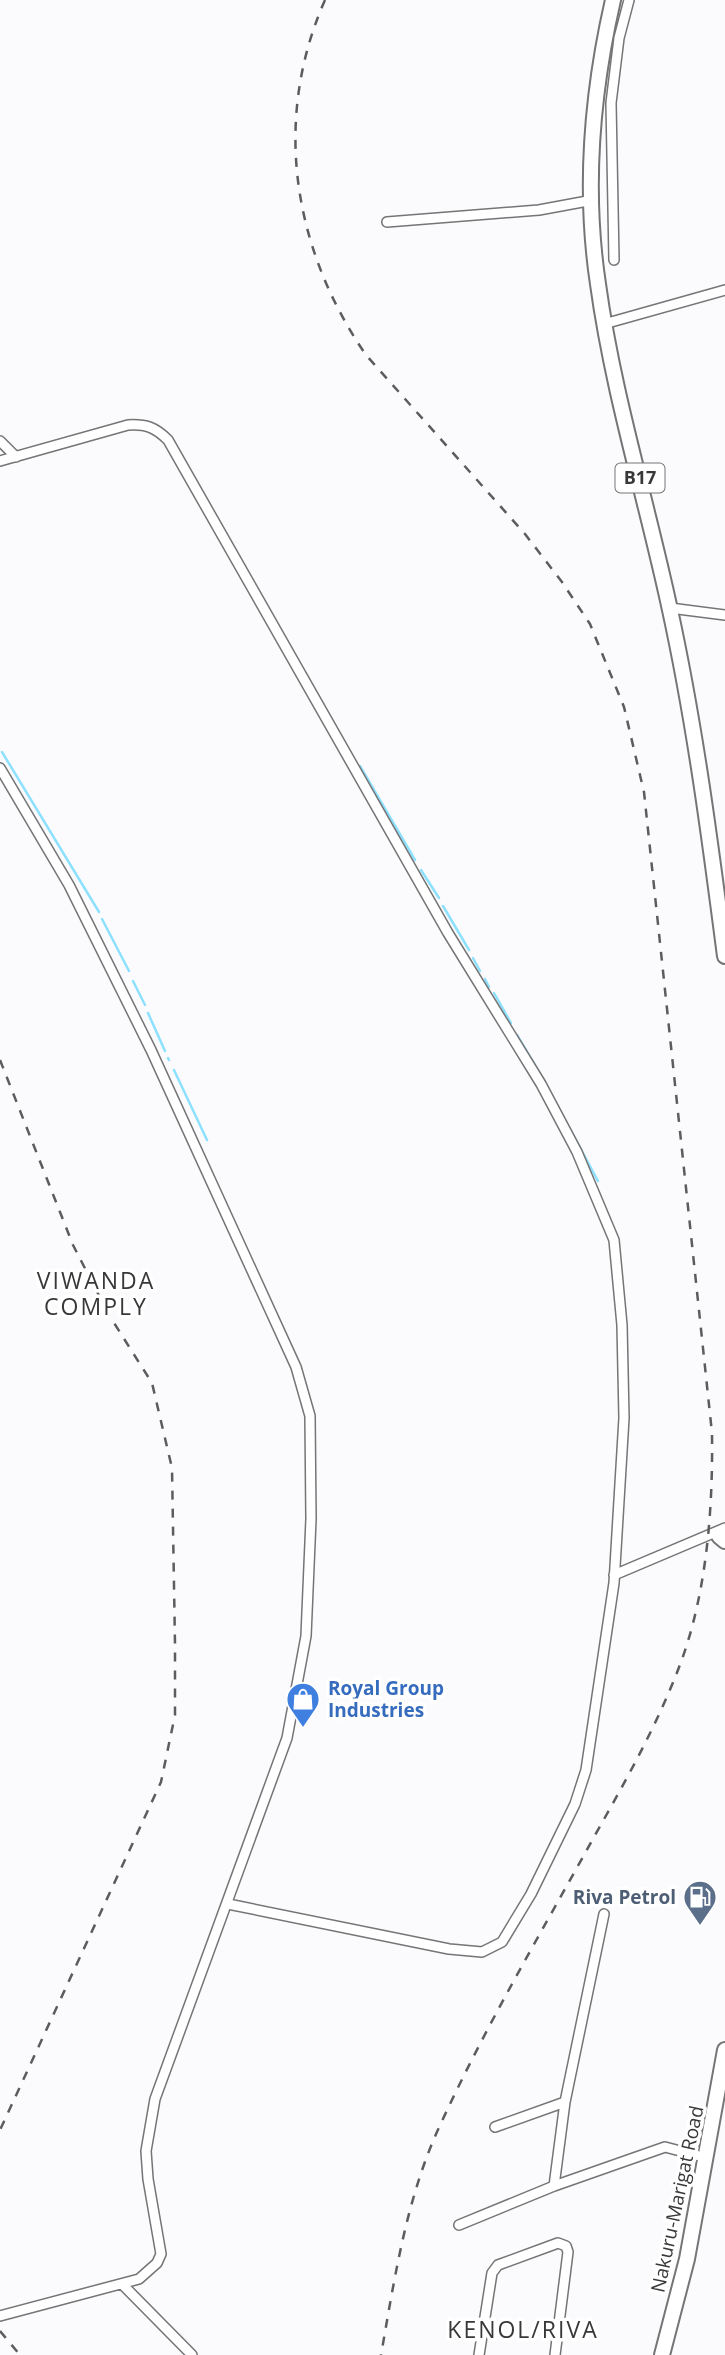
<svg xmlns="http://www.w3.org/2000/svg" width="725" height="2355" font-family="'Open Sans',sans-serif">
	<style>
		.lines { fill: none; stroke-linecap: round; stroke-linejoin: round }
		.stream { stroke: #8de1ff; stroke-width: 2.5 }
		.street-casing { stroke: #757576; stroke-width: 12 }
		.primary-casing { stroke: #757576; stroke-width: 18 }
		.street { stroke: #fff; stroke-width: 9 }
		.primary { stroke: #fff; stroke-width: 14 }
		.rail { stroke: #5c5c5c; stroke-width: 2.5; stroke-dasharray: 9 9; stroke-linecap: butt }
		.labels { text-anchor: middle; stroke-width: 7; stroke-linejoin: round; paint-order: stroke }
		.shield { fill: #fff; stroke: #747474; stroke-width: 2 }
		.shield-label { font-size: 18px; font-weight: bold; fill: #383838 }
		.shop-label { font-size: 19px; font-weight: bold; fill: #366cbe; stroke: #fff; text-anchor: start }
		.service-label { font-size: 19px; font-weight: bold; fill: #4e5e75; stroke: #fff; text-anchor: end }
		.street-label { font-size: 19px; fill: #383838; stroke: #fff }
		.quarter-label { font-size: 23px; letter-spacing: 2px; fill: #383838; stroke: #fff }
	</style>
	<rect width="100%" height="100%" fill="#fbfbfd"/>
	<g class="lines">
		<path class="stream" d="M2 752 99 912
			M360 766 415 860
			M421 870 439 898
			M443 906 469 950
			M102 919 129 971
			M473 958 480 971
			M485 979 489 987
			M133 981 145 1005
			M494 993 511 1023
			M148 1013 165 1051
			M517 1035 543 1079
			M168 1058 169 1060
			M174 1070 207 1140
			M550 1092 598 1181"/>
		<defs>
			<path id="street" d="M387 222 539 210 593 200
				M614 260 611 103 619 38 629 0
				M604 324 725 290
				M0 441 16 457
				M0 461 128 425C146 424 155 427 168 440L448 933 541 1084 577 1152 614 1240 622 1325 624 1418 614 1583 586 1770 575 1804 531 1894 502 1942 482 1952 449 1949 228 1904
				M670 608 725 615
				M0 768 69 885 151 1050 296 1367 310 1416 311 1519 306 1636 287 1738 155 2099 146 2151 148 2179 161 2254 157 2263 139 2279 0 2316
				M614 1575 725 1528
				M495 2127 565 2102
				M554 2186 665 2147 707 2158
				M459 2225 554 2186 565 2102 604 1914
				M122 2284 192 2355
				M479 2355 492 2273 498 2265 558 2243 566 2246 568 2252 555 2355"/>
			<path id="primary" d="M613 0C592 92 584 191 598 284 613 394 647 502 670 610 695 725 710 840 725 956
				M719 1536 725 1541
				M662 2355 687 2259 725 2050"/>
		</defs>
		<use href="#street" class="street-casing"/>
		<use href="#primary" class="primary-casing"/>
		<use href="#street" class="street"/>
		<use href="#primary" class="primary"/>
		<path class="rail" d="M325 0C272 120 293 249 366 355L525 534 562 582 590 624 624 707 644 792 712 1433C713 1508 707 1591 681 1662 658 1724 626 1780 594 1837 542 1931 487 2024 442 2121 407 2194 395 2276 381 2355
			M0 1060 73 1245 109 1315 152 1383 172 1468 175 1644V1715L161 1782 0 2130
			M0 2331 20 2355"/>
	</g>
	<defs>
		<symbol id="shop-pin" viewBox="-11 -11 22 30"><path d="M0 17L-7.5 6A9.5 9.5 0 1 1 7.5 6Z" fill="#3f7fe0" stroke="#fff"/><path d="M-5-2.5h2.3a2.7 3.5 0 0 1 5.4 0H5L5.5 6h-11ZM-1.5-2.5h3a1.5 2.3 0 0 0-3 0Z" fill="#fff"/></symbol>
		<symbol id="fuel-pin" viewBox="-11 -11 22 30"><path d="M0 17L-7.5 6A9.5 9.5 0 1 1 7.5 6Z" fill="#5c6f8a" stroke="#fff"/><path d="M-5.5-6h7V0h2V4h1.3V-2.5L3-4.5l.8-.8L6-3V5H2.5V1h-1V6h-7ZM-4.2-4.7v3.2H.2V-4.7Z" fill="#fff"/></symbol>
	</defs>
	<g fill-rule="evenodd">
		<use href="#shop-pin" x="284" y="1680" width="38" height="52"/>
		<use href="#fuel-pin" x="681" y="1878" width="38" height="52"/>
	</g>
	<g class="labels">
		<rect class="shield" x="615.5" y="463.5" width="49" height="29" rx="5"/>
		<g class="shield-label">
			<text x="640" y="484">B17</text>
		</g>
		<g class="shop-label">
			<text x="328" y="1695">Royal Group<tspan x="328" dy="22">Industries</tspan></text>
		</g>
		<g class="service-label">
			<text x="676" y="1904">Riva Petrol</text>
		</g>
		<g class="street-label">
			<text transform="translate(677 2199) rotate(-78)" y="7">Nakuru-Marigat Road</text>
		</g>
		<g class="quarter-label">
			<text x="96" y="1289">VIWANDA<tspan x="96" dy="26">COMPLY</tspan></text>
			<text x="523" y="2338">KENOL/RIVA</text>
		</g>
	</g>
</svg>
